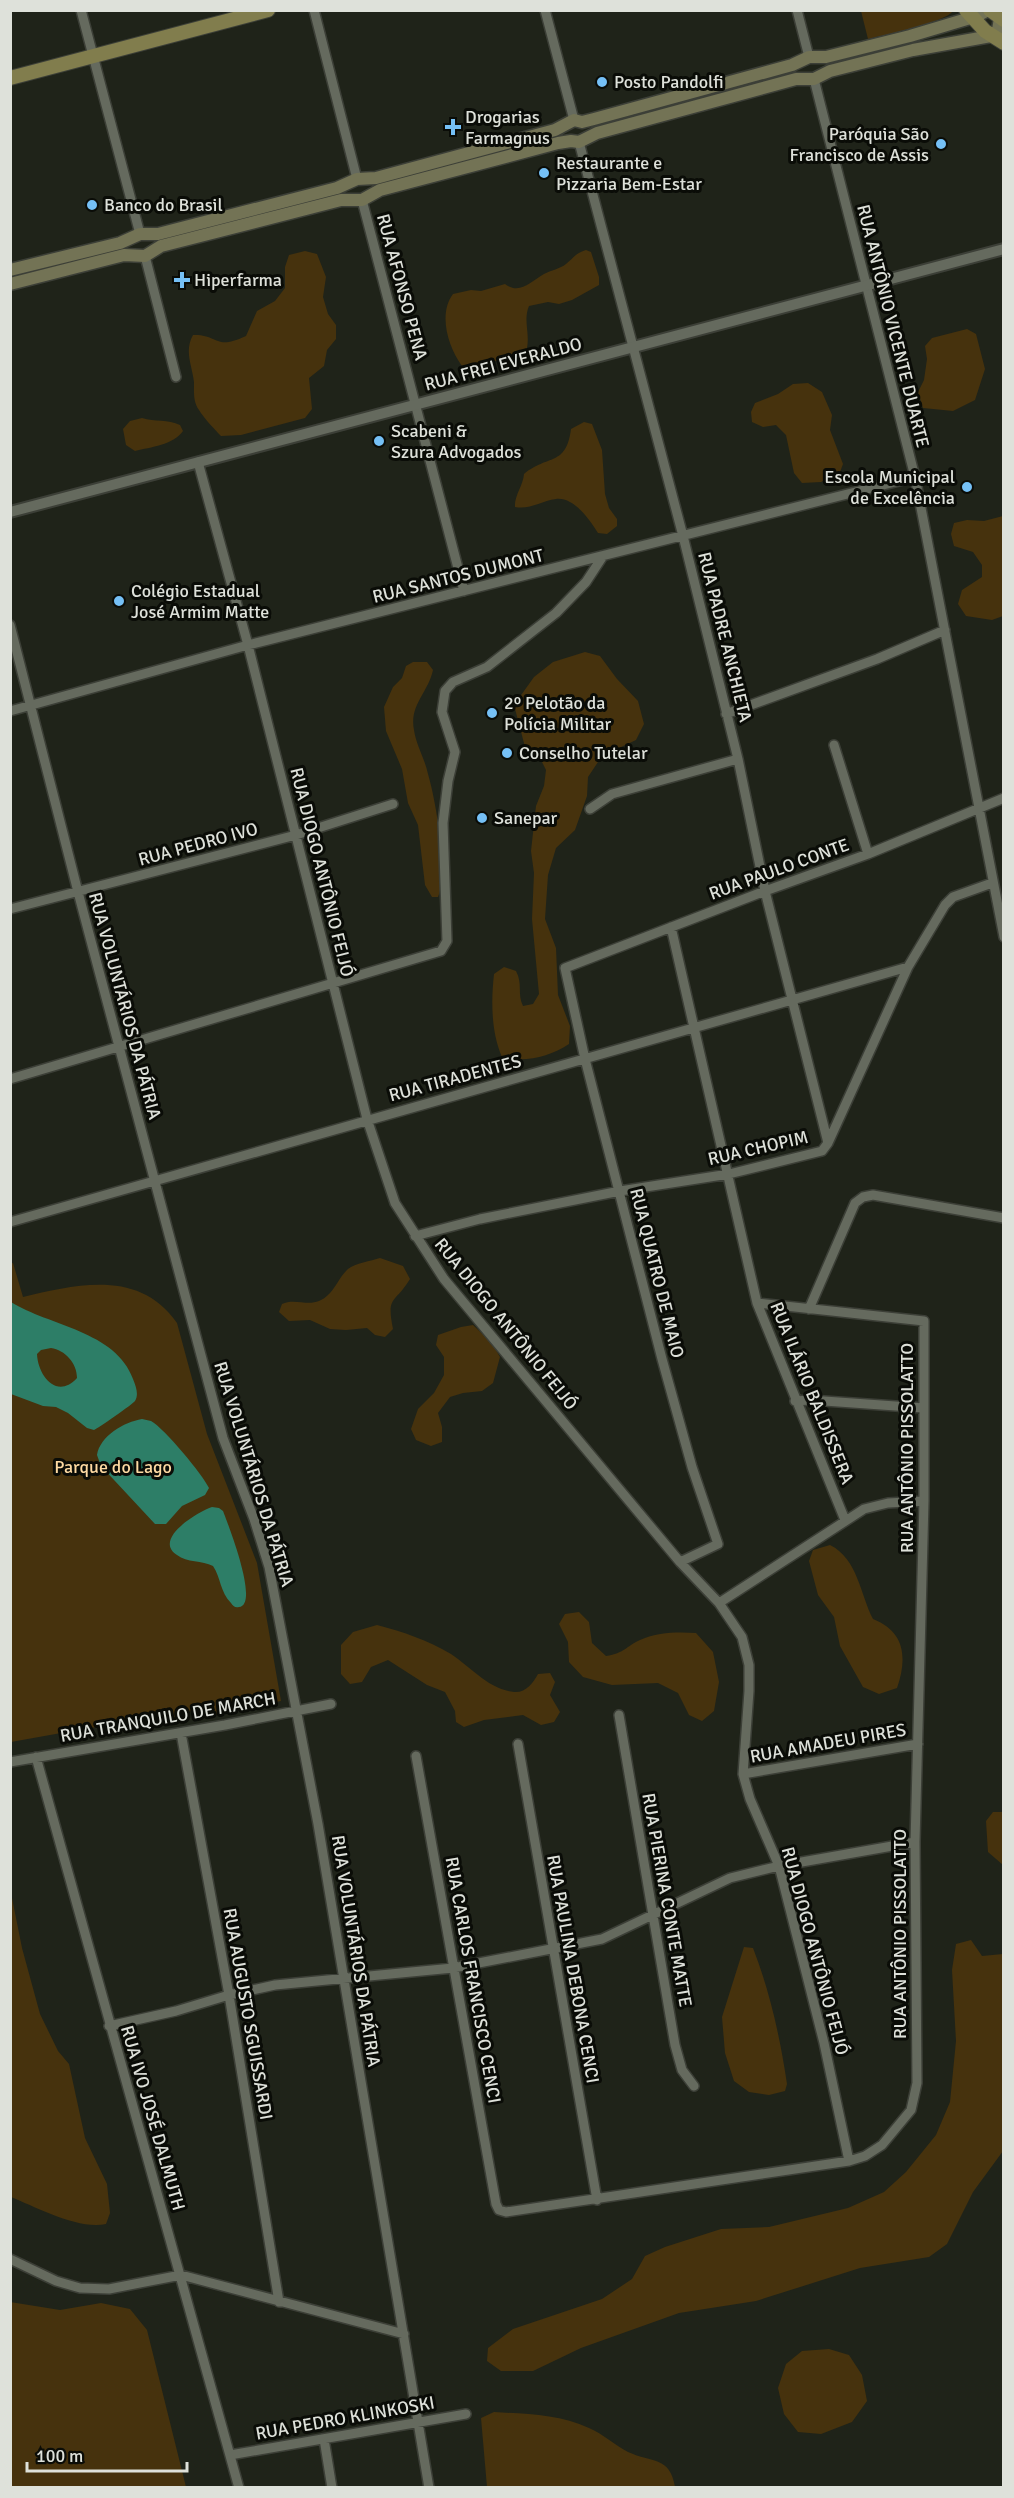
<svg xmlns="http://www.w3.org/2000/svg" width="1014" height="2498" font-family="Signika,sans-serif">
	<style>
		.green { fill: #46320d }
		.water { fill: #2d7e67; fill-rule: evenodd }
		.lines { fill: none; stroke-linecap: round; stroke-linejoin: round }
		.minor-casing { stroke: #3c3f37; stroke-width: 12 }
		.tertiary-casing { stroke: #3c3f37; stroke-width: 14 }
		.secondary-casing { stroke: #3c3f37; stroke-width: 15 }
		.primary-casing { stroke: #3c3f37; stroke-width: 16 }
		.minor { stroke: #656a5e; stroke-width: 9 }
		.tertiary { stroke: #656a5e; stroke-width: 10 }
		.secondary { stroke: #737355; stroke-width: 12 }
		.primary { stroke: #817d4d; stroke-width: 14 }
		.poi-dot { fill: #75c0f6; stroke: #0a0c07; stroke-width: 2 }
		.labels { text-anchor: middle; stroke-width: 6; stroke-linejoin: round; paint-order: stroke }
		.poi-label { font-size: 18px; fill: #dee1da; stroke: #0a0c07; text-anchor: start }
		.street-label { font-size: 18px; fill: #dee1da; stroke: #0a0c07 }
		.park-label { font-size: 18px; fill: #fedaa2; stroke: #0a0c07 }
	</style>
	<rect width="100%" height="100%" fill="#1f2319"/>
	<path class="green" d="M953 11C946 22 884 35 868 39L861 11Z
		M586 250 591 252 599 277V285L572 300 559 304 548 302 529 306C523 320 530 333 527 348L493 362 462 366C448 347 438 314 453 294L471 290 481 291 505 284C520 295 530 282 544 274 551 270 560 269 566 264 575 257 574 254 586 250Z
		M305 251 317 254 326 277 323 297 328 314 336 325V339L327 350 324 366 309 378 312 409 305 418 241 435 221 436C214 429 204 418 199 410 193 402 194 392 194 382 192 365 184 351 193 335 219 334 214 351 246 336L257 311 275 301 285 288V267L289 255Z
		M967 329 976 334 985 369 975 400 953 411 923 408 918 392 924 380 927 359 925 346 932 338Z
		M808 383 822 392 832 415 830 430 843 464 840 472 821 482 802 483 794 473 786 435 776 425 763 427 752 422 751 412 755 403 778 394 793 384Z
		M142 418C155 422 168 419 180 425L183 431C173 445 151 447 135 451L126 445 123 429 130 421Z
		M584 422 592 424 602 450 605 494 609 508 617 519V526L607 534 598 533C589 519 574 497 556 499 541 501 530 510 515 507 514 496 523 486 524 474 548 454 566 467 571 429Z
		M1003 516V616L992 620 966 616 958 604 962 590 982 577V565L973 552 954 546 951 534 954 523 967 520 984 521Z
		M585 652 600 656 617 679 638 701 644 724 636 740 602 756 588 777 587 796 575 830 556 848 548 875 545 919 556 948 558 995 570 1026 569 1044C549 1057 525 1063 502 1057 491 1032 491 1001 494 974L504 967 516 971C523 984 517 994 523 1006L533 1004 539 994 532 919 534 873 531 851 536 806 544 786 546 770 540 758 525 747 514 705 534 677 553 662Z
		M413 662H427L433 670C428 693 409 705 414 730 416 745 425 759 428 774 436 801 448 872 438 897H432L425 885 418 825 408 803 402 769 386 731 384 707 393 687 402 678 406 666Z
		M380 1258 403 1266 410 1279C395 1304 386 1295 393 1329L385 1337 375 1335 367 1328 346 1330 330 1329 310 1320 289 1321 279 1312 282 1304C294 1298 307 1306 319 1301 334 1295 337 1279 348 1269 355 1263 371 1261 380 1258Z
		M13 1263 23 1297C77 1284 140 1269 177 1323L207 1434 257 1563 281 1701 204 1717 200 1706 177 1718 89 1728 11 1742 10 1264Z
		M473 1325 492 1343 500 1357 493 1383 482 1391 463 1393 450 1397 438 1413 442 1427V1442L431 1446 416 1440 411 1429 418 1409 434 1393 444 1375V1357L436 1345 438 1335 461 1327Z
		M830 1545C858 1559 860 1594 873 1619 906 1632 907 1659 897 1688L879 1694 863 1687 840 1646 834 1617 818 1595 809 1561 813 1550Z
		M579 1612 589 1622 592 1643 606 1656C625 1653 625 1647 640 1640 658 1632 677 1632 696 1633L713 1652 719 1682 714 1711 702 1721 689 1715 678 1693 658 1683 612 1685 583 1677 569 1662 568 1642 559 1624 565 1614Z
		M377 1625C404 1632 427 1640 451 1654 471 1667 488 1689 514 1692 526 1693 533 1683 538 1674L550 1673 555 1682 550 1695 560 1712 554 1722 541 1725 523 1715 484 1720 464 1727 456 1722 455 1711 445 1692 427 1685 388 1660 371 1667 362 1682 350 1684 341 1674V1645L353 1632Z
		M993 1812H1003V1865L988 1852 986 1821Z
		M10 1888 22 1948 40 2014 58 2051 69 2064 85 2138 107 2184 110 2213 106 2224C78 2230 36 2207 11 2197Z
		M971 1940 982 1956 1003 1954V2151L973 2192 947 2244 929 2257 860 2268 756 2301 679 2313 581 2348 533 2371H501L487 2361 488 2348 513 2329 602 2299 632 2279 645 2256 665 2247 721 2229 769 2227 848 2208 884 2192 906 2172 936 2135 950 2102 956 2041 952 1970 956 1944Z
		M744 1947 753 1948C770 1992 780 2037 787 2084L785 2091 769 2095 749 2092 734 2081 725 2053 722 2017Z
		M10 2302 60 2310 101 2303 130 2309 147 2330 186 2487H11Z
		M829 2349 849 2355 862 2375 867 2401 852 2422 821 2434 798 2432 784 2414 778 2388 786 2364 802 2351Z
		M494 2412C526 2414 559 2414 589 2428 603 2434 615 2445 628 2452 652 2463 670 2456 675 2487H487L481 2418Z"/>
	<path class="water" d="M11 1302C49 1326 116 1331 133 1379 136 1387 139 1394 135 1401 133 1404 97 1429 94 1430L87 1428 68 1413 56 1407 43 1406 11 1394ZM51 1348C65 1350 77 1363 77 1378 57 1400 38 1376 37 1354L41 1350Z
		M142 1419C145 1420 148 1420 151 1421 164 1428 203 1475 209 1488L205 1495 182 1506 166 1524H155L101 1466 97 1455C100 1436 124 1422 142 1419Z
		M212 1507 219 1508 223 1511C228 1524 260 1605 239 1607 235 1608 233 1606 231 1603 220 1592 221 1578 213 1566 202 1560 187 1563 177 1555 152 1539 199 1511 212 1507Z"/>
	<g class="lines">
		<defs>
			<path id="minor" d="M81 10 140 234
				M314 10 357 179
				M545 10 574 120
				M797 10 809 57
				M814 79 915 477 1004 937
				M579 142 683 536 738 759 765 891 828 1143
				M362 200 464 591
				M145 256 176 377
				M198 462 248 645 367 1119 395 1203 444 1279 680 1562 719 1603 742 1637 749 1665V1691L743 1774 750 1799 779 1866 824 2043 849 2161
				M10 625 78 892 223 1438 254 1519 269 1567 318 1824 429 2488
				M10 711 248 645 915 477
				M726 714 877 659 945 630
				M834 745 868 854
				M590 809 612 794 738 759
				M10 909 296 835 393 804
				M671 927 757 1303 845 1520
				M10 1079 441 951 447 941 443 823 448 781 455 752 442 712 445 691 453 682 487 667 556 613 586 582 603 556
				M10 1222 908 967
				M415 1236 480 1219 620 1191 729 1174 822 1151 828 1143 908 967 945 905 953 897 992 883
				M809 1309 855 1203 863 1197 873 1195 1004 1218
				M795 1401 810 1400 924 1408
				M680 1562 718 1544 692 1467 662 1359 585 1059 565 968 765 891 868 854 1004 798
				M719 1603 864 1509 888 1503 924 1501
				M619 1715 675 2045 682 2070 694 2086
				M181 1733 229 1995 279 2302
				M518 1744 597 2200
				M416 1756 496 2204 499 2210 506 2212 849 2161 865 2156 882 2145 911 2110 917 2083 915 1842 924 1501V1321L757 1303
				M36 1757 239 2488
				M10 1762 225 1725 331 1704
				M743 1774 918 1744
				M109 2026 176 2011 229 1995 275 1985 453 1968 602 1939 730 1878 779 1866 915 1842
				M10 2259 56 2281 80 2288 109 2289 181 2275 404 2334
				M324 2439 332 2488
				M230 2455 466 2414"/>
			<path id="tertiary" d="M10 512 1004 249"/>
			<path id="secondary" d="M10 270 120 243 140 234H158L337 188 357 179 376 178 555 130 574 120 582 122 594 119 792 65 809 57H826L910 36 977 16 988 10
				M10 284 124 255 145 256 161 246 341 200H362L380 190 558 143 571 141 579 142 597 133 796 79H814L830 71 913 50 991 36 998 30 1000 18"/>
			<path id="primary" d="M966 10 985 31 1004 43
				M990 10 1004 20
				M10 78 268 10"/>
		</defs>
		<use href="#minor" class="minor-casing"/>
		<use href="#tertiary" class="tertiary-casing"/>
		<use href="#secondary" class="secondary-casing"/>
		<use href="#primary" class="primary-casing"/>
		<use href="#minor" class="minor"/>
		<use href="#tertiary" class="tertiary"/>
		<use href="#secondary" class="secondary"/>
		<use href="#primary" class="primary"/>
	</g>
	<g class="poi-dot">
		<circle cx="602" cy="82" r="6"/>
		<path d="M450 118h6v6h6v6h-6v6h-6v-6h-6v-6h6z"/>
		<circle cx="941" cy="144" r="6"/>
		<circle cx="544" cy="173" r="6"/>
		<circle cx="92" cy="205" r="6"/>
		<path d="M179 271h6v6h6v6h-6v6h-6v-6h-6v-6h6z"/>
		<circle cx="379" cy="441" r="6"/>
		<circle cx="967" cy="487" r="6"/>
		<circle cx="119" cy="601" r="6"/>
		<circle cx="492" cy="713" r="6"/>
		<circle cx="507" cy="753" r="6"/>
		<circle cx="482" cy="818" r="6"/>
	</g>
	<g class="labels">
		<g class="poi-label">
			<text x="614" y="88">Posto Pandolfi</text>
			<text x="465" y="123">Drogarias<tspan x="465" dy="21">Farmagnus</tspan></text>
			<text x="929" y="140" text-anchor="end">Paróquia São<tspan x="929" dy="21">Francisco de Assis</tspan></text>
			<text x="556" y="169">Restaurante e<tspan x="556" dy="21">Pizzaria Bem-Estar</tspan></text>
			<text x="104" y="211">Banco do Brasil</text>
			<text x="194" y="286">Hiperfarma</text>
			<text x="391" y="437">Scabeni &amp;<tspan x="391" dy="21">Szura Advogados</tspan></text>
			<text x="955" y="483" text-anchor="end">Escola Municipal<tspan x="955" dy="21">de Excelência</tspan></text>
			<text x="131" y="597">Colégio Estadual<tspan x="131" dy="21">José Armim Matte</tspan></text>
			<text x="504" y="709">2º Pelotão da<tspan x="504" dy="21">Polícia Militar</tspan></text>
			<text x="519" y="759">Conselho Tutelar</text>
			<text x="494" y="824">Sanepar</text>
		</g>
		<g class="street-label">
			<text transform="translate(402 287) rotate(75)" y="6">RUA AFONSO PENA</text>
			<text transform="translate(893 326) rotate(76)" y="6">RUA ANTÔNIO VICENTE DUARTE</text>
			<text transform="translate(503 364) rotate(-15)" y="6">RUA FREI EVERALDO</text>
			<text transform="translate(458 576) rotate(-14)" y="6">RUA SANTOS DUMONT</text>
			<text transform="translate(725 637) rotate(76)" y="6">RUA PADRE ANCHIETA</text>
			<text transform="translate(198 844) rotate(-15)" y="6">RUA PEDRO IVO</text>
			<text transform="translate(779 869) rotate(-20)" y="6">RUA PAULO CONTE</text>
			<text transform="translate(322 872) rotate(76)" y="6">RUA DIOGO ANTÔNIO FEIJÓ</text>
			<text transform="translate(125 1006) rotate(75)" y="6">RUA VOLUNTÁRIOS DA PÁTRIA</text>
			<text transform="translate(455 1078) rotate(-15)" y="6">RUA TIRADENTES</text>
			<text transform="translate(758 1148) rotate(-13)" y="6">RUA CHOPIM</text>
			<text transform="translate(657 1273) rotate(76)" y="6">RUA QUATRO DE MAIO</text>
			<text transform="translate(506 1324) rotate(51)" y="6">RUA DIOGO ANTÔNIO FEIJÓ</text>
			<text transform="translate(812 1393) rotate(68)" y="6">RUA ILÁRIO BALDISSERA</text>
			<text transform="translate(907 1448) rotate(-90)" y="6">RUA ANTÔNIO PISSOLATTO</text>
			<text transform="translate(254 1474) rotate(73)" y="6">RUA VOLUNTÁRIOS DA PÁTRIA</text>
			<text transform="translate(168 1717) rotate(-10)" y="6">RUA TRANQUILO DE MARCH</text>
			<text transform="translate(828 1743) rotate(-10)" y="6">RUA AMADEU PIRES</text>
			<text transform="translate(667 1900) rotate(80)" y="6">RUA PIERINA CONTE MATTE</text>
			<text transform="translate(900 1934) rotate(-90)" y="6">RUA ANTÔNIO PISSOLATTO</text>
			<text transform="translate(356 1951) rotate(81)" y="6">RUA VOLUNTÁRIOS DA PÁTRIA</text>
			<text transform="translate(815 1951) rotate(75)" y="6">RUA DIOGO ANTÔNIO FEIJÓ</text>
			<text transform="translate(573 1969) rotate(80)" y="6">RUA PAULINA DEBONA CENCI</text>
			<text transform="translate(473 1980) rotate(80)" y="6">RUA CARLOS FRANCISCO CENCI</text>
			<text transform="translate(248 2014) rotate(80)" y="6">RUA AUGUSTO SGUISSARDI</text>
			<text transform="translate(153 2118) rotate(74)" y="6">RUA IVO JOSÉ DALMUTH</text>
			<text transform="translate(345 2418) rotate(-10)" y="6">RUA PEDRO KLINKOSKI</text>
		</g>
		<g class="park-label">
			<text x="113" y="1473">Parque do Lago</text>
		</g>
	</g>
	<rect width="1014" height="2498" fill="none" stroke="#dee1da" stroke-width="24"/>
	<path d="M27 2462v9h160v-9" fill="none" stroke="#dee1da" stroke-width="3"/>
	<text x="36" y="2462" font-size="18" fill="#dee1da" stroke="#0a0c07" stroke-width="4.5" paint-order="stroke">100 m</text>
</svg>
